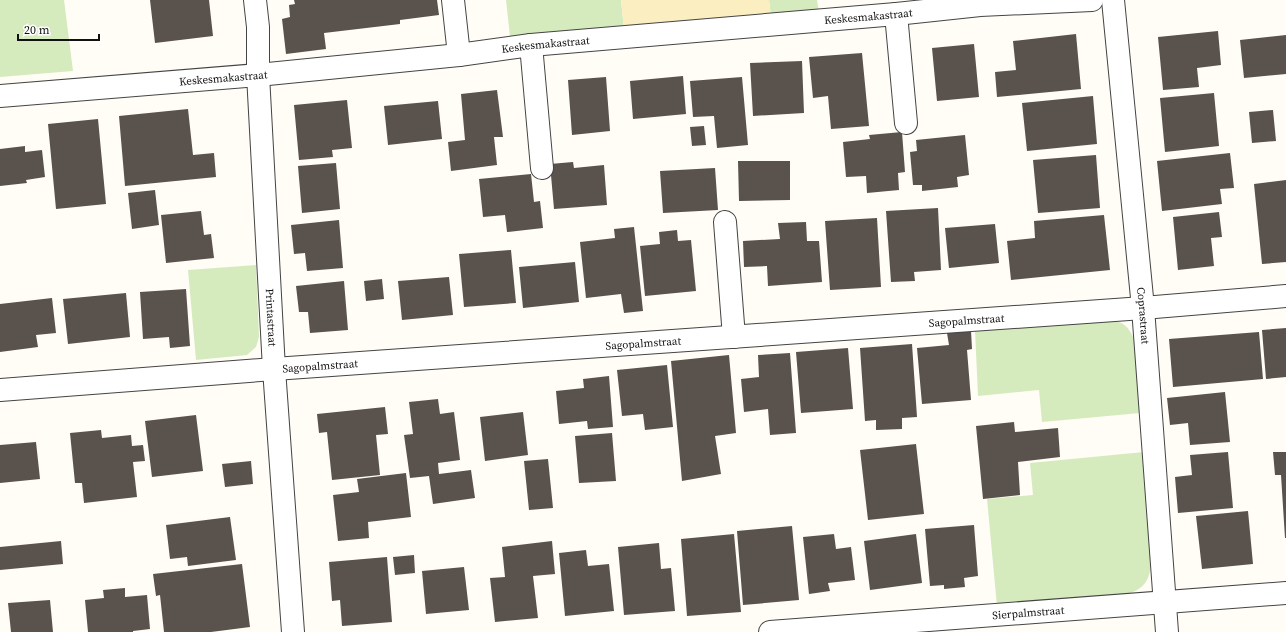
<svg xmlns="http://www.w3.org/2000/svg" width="1286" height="632" font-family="'Source Serif 4',serif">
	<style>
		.green { fill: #d5ebbd }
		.sand { fill: #fbeec1 }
		.building { fill: #5a524d }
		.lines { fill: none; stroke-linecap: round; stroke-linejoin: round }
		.minor-casing { stroke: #444; stroke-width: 24 }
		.minor { stroke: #fff; stroke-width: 22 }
		.labels { text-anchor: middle; stroke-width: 4; stroke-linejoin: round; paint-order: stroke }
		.street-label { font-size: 11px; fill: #111; stroke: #fff }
	</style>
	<rect width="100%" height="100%" fill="#fffdf5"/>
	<path class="green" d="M0 0H64L73 71 0 77Z
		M506 0H621L625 38 511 46Z
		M769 0H817L821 24 772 26Z
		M256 265 259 337 256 347 247 355 196 360 188 270Z
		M1110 319C1125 323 1129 327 1135 341L1140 413 1042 422 1039 390 978 396 975 330Z
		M1144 452 1151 561C1150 583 1143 590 1121 596L997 606 987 499 1033 495 1030 463Z"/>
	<path class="sand" d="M621 0H769L772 26 625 38Z"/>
	<path class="building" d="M150 0H209L213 36 155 43Z
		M294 0H437L439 15 400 20V24L324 33 326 49 286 54 282 19 290 17 289 5 295 4Z
		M1218 31 1221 65 1197 68 1199 87 1163 90 1158 37Z
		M1076 34 1081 89 997 97 995 72 1016 70 1013 41Z
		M1286 35V74L1244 78 1240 40Z
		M974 44 979 97 937 101 932 48Z
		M862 53 869 126 831 129 828 96 813 98 809 57Z
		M802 61 804 113 753 116 750 63Z
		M683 76 686 114 633 119 630 81Z
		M606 77 610 131 572 135 568 80Z
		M742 77 748 145 717 148 714 116 693 117 690 81Z
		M497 90 503 137H494L497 165 451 171 448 142 465 140 461 94Z
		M1214 93 1219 146 1165 152 1160 98Z
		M1093 96 1097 144 1027 151 1022 103Z
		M347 100 352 148 332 150 333 157 299 160 294 105Z
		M438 101 442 139 388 145 384 106Z
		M188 109 193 155 214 153 216 177 125 186 119 116Z
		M1273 110 1276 141 1252 143 1249 112Z
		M98 119 106 204 56 209 48 124Z
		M704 126 706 145 692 146 690 127Z
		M902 132 905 172 898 173 899 190 867 193 866 176 846 177 843 142 870 139 869 135Z
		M965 135 969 175 957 177 958 187 922 191V185H913L910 152 917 151 916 140Z
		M25 146V152L42 150 45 177 26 180 27 183 0 186V149Z
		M1230 153 1234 188 1220 189 1222 204 1162 211 1157 161Z
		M1096 155 1100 208 1038 213 1033 160Z
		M738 161H790V200L739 201Z
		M573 162 574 168 604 165 607 205 554 209 550 164Z
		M336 163 340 209 302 213 298 166Z
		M715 168 718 210 663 213 660 171Z
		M531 174 534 202 540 201 543 228 507 232 505 215 483 217 479 179Z
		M1286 180V262L1262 264 1254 184Z
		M155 190 159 225 132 229 128 193Z
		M938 208 941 270 914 272 915 281 891 282 886 211Z
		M201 211 204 235 211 234 214 258 166 263 161 215Z
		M1219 212 1222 237 1211 238 1214 266 1178 270 1173 217Z
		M1104 215 1110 270 1011 280 1007 241 1035 238 1034 221Z
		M877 218 881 287 830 290 825 221Z
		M339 220 343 268 307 271 305 253 294 254 291 225Z
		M806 222 807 241H819L822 282 768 286 767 266 744 267 743 241 780 239 778 223Z
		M995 224 999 263 949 268 945 228Z
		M634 227 643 311 624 313 621 294 586 298 580 242 615 238 614 229Z
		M677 230 678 241 691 240 696 291 645 296 640 246 660 244 659 232Z
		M511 250 516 303 464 307 459 254Z
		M575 262 579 302 523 308 519 267Z
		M449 277 453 315 402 320 398 281Z
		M382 279 384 299 366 301 364 281Z
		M344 281 348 330 310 333 308 312H299L296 286Z
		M186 289 190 346 170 348 169 337 143 339 140 292Z
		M126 293 130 337 68 344 63 299Z
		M52 298 56 333 36 335 38 347 0 352V304Z
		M1286 328V377L1266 379 1262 330Z
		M971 331 972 349 967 350 971 400 922 404 917 348 949 345 947 333Z
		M1259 332 1263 379 1173 387 1169 339Z
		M912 344 917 417 902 418V429L876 430V420L865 421 860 348Z
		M848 348 853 409 801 413 796 352Z
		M790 353 796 433 770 435 768 409 744 412 741 379 759 377 758 355Z
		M729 355 736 433 715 436 721 474 682 481 671 361Z
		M667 365 673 427 645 430 643 414 622 416 617 370Z
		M609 376 613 427 588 429 587 421 559 424 556 391 584 388 583 379Z
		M1225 392 1230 442 1190 445 1188 423 1170 425 1167 398Z
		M438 399 440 414 454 412 460 460 438 463 439 474 471 470 475 498 433 504 429 476 410 478 404 435 413 434 409 402Z
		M385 407 388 434 376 435 380 475 332 480 327 432 319 433 317 414Z
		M523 412 528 455 485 461 480 417Z
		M196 415 203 471 152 477 145 421Z
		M1014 422 1015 432 1058 428 1060 457 1018 462 1020 495 983 499 976 426Z
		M101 430 102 438 131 435 132 446 143 445 145 461 133 462 137 497 84 503 82 483H75L70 433Z
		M612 433 616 481 579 483 575 436Z
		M36 442 40 479 0 483V445Z
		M916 444 924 514 868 520 860 450Z
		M1228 452 1233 508 1178 513 1175 477 1192 475 1190 455Z
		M1273 452H1286V538H1285L1281 475H1275Z
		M548 459 553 508 529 510 524 461Z
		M251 461 253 484 225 487 222 464Z
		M406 473 411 517 368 522 369 538 338 541 333 495 359 492 357 479Z
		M1248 511 1253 564 1202 569 1196 516Z
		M230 517 236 560 188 566 187 557 170 559 166 525Z
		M974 525 978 576 964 578 965 587 944 589V585L930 586 925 529Z
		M792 526 799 600 743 605 737 531Z
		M734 534 741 612 687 616 681 539Z
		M834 534 836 549 851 547 855 580 828 583 830 591 809 594 803 537Z
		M916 534 922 583 870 590 864 541Z
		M61 541 63 564 0 570V547Z
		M552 541 555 574 533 576 538 618 495 622 490 578 505 577 502 547Z
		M659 543 661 569 671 568 675 611 624 615 618 547Z
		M586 550 588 566 609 564 614 611 565 616 559 553Z
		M414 555 415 573 395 575 393 557Z
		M387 557 392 622 342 626 340 600 332 601 329 562Z
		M242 564 250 627 211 632H164L160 595 156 596 153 574Z
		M464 567 469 610 426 614 422 571Z
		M125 588V597L147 595 150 629 133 631V632H88L85 600 104 598 103 590Z
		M50 600 53 632H11L8 603Z"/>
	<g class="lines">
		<defs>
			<g id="minor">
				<path id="s1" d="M255 0 258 27V75L274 369 293 632"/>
				<path d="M453 0 459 55"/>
				<path id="s2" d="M1113 0 1143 308 1167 632"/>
				<path d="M896 14 906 123"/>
				<path d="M531 45 542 168"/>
				<path id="s3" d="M0 96 258 75 459 55 531 45 896 14 980 5 1092 0"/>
				<path d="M725 222 734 337"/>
				<path id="s4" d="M0 390 274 369 1143 308 1286 296"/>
				<path id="s5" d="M770 632 1286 593"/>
			</g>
		</defs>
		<use href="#minor" class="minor-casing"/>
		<use href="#minor" class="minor"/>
	</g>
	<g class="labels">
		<g class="street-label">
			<text dy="4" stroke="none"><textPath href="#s3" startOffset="872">Keskesmakastraat</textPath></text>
			<text dy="4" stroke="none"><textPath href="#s3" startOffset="548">Keskesmakastraat</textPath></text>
			<text dy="4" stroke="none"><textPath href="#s3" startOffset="224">Keskesmakastraat</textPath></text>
			<text dy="4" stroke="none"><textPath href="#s2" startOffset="317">Coprastraat</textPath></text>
			<text dy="4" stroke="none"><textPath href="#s1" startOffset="318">Printastraat</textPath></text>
			<text dy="4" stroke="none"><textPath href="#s4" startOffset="969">Sagopalmstraat</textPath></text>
			<text dy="4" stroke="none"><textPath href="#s4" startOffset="645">Sagopalmstraat</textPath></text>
			<text dy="4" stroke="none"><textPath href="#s4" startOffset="321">Sagopalmstraat</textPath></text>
			<text dy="4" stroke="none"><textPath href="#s5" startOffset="259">Sierpalmstraat</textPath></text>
		</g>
	</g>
	<path d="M18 34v6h81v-6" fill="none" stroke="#111111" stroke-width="2"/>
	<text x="24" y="34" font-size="12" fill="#111111" stroke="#ffffff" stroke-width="3" paint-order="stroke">20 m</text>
</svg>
